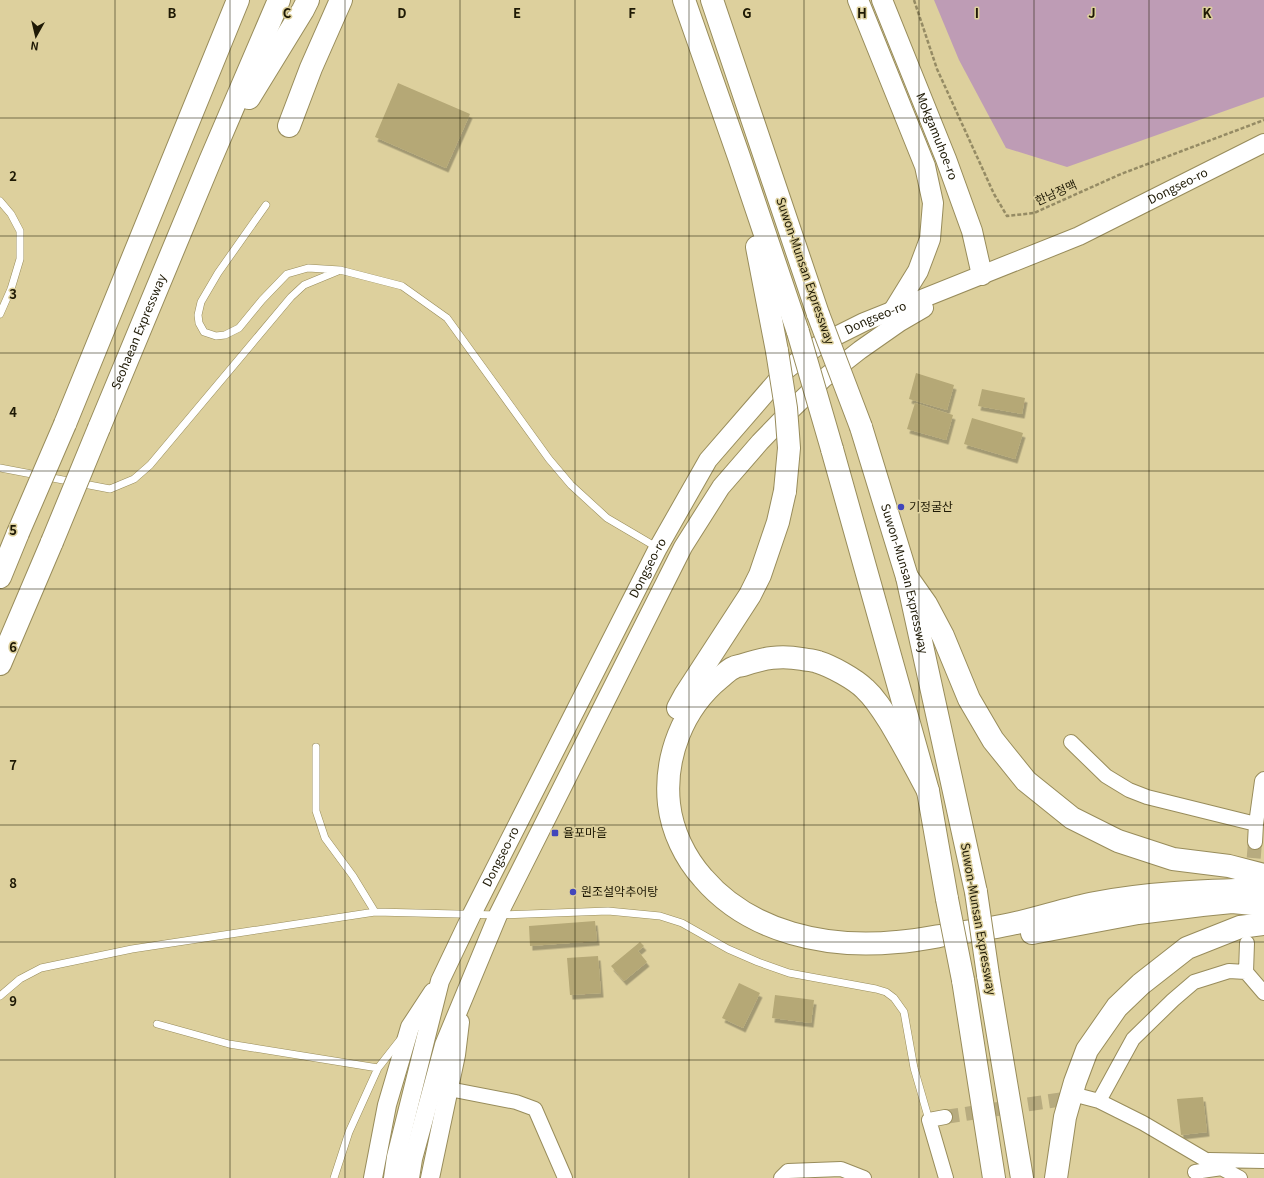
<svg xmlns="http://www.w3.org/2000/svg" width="1264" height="1178" font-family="Georgia,'Noto Sans KR',serif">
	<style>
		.green { fill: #be9cb5 }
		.building { fill: #b5a876; filter: url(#shadow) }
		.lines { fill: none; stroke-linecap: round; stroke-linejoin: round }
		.minor-tunnel { stroke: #b7ab7f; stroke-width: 14; stroke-dasharray: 14 7; stroke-linecap: butt }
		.service-casing { stroke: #988c5b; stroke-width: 8 }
		.minor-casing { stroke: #988c5b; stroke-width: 16 }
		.tertiary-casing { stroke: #988c5b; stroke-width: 20 }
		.secondary-casing { stroke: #988c5b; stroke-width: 22 }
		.motorway-casing { stroke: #988c5b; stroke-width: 24 }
		.path { stroke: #958b64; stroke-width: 2.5; stroke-dasharray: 4 2; stroke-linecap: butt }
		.service { stroke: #fff; stroke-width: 7 }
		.minor { stroke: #fff; stroke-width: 14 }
		.tertiary { stroke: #fff; stroke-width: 18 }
		.secondary { stroke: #fff; stroke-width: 20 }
		.motorway { stroke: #fff; stroke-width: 22 }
		.motorway-bridge-casing { stroke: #988c5b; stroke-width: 24; stroke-linecap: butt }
		.motorway-bridge { stroke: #fff; stroke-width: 22 }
		.grid { fill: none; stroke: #1e1905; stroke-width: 1; stroke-opacity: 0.55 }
		.poi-dot { fill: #4246bb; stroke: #ddd09d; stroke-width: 1.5 }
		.labels { text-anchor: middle; stroke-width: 3; stroke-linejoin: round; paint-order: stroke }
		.street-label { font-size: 12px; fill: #1e1905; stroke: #ddd09d }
		.poi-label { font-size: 12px; fill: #1e1905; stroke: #ddd09d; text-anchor: start }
		.grid-label { font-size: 13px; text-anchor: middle; font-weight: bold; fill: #1e1905; stroke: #ddd09d; stroke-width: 3; stroke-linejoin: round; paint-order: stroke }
	</style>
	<defs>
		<filter id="shadow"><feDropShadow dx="2.5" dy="4.5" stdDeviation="0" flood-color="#0004"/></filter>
	</defs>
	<rect width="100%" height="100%" fill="#ddd09d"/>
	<path class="green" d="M934 0H1264V97L1067 167 1006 148 959 60Z"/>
	<path class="building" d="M398 83 470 114 446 168 375 137Z
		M916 373 954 385 947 410 909 399Z
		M982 389 1025 398 1022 414 978 406Z
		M915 403 953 415 946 440 907 429Z
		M972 418 1023 433 1015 459 964 444Z
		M595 921 597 941 530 946 529 926Z
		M640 942 644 946 638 951 647 962 624 981 611 966Z
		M598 956 601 993 570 995 567 958Z
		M739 983 760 993 743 1028 722 1018Z
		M775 995 814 1000 811 1023 772 1018Z
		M1203 1097 1207 1132 1181 1135 1177 1099Z"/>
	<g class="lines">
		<path class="minor-tunnel" d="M1252 879 1255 842
			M945 1117 1077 1097"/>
		<defs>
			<path id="service" d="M0 201 11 214 20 231V259L11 289 0 314
				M266 205 218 273 201 302 198 315 199 323 204 332 216 336 225 335 239 328 262 300 287 274 308 268 340 270 402 286 447 318 549 459 571 485 607 518 658 548
				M0 468 110 489 134 479 150 465 291 297 304 285 338 271
				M316 747V811L325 838 353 876 375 912
				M0 996 20 979 41 968 132 949 375 912 498 915 608 911 660 916 682 923 728 949 758 962 789 973 876 989 886 992 894 998 904 1012 914 1068 929 1120
				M157 1024 229 1044 378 1068 400 1040
				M334 1178 349 1132 378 1068"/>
			<path id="minor" d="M1071 742 1106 776 1129 790 1147 797 1256 824
				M1255 842 1256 824 1262 781 1264 779
				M1246 972 1247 943
				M449 1089 516 1102 535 1109 565 1178
				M1080 1096 1099 1101 1133 1039 1173 1000 1194 982 1229 971 1246 972 1264 993
				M1099 1101 1143 1123 1206 1160 1240 1178
				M945 1117 929 1120 946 1178
				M1209 1160 1264 1161
				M1195 1172 1222 1168
				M781 1178 788 1171 841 1169 864 1178"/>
			<g id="tertiary">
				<path d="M373 1178 387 1105 410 1027 433 992"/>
				<path id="s1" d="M393 1178 396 1157 440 981 472 914 658 548 708 460 786 370 820 344 864 322 1079 236 1264 143"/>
				<path d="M410 1178 413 1159 444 1045 498 915 683 547 721 487 760 442 792 409 823 379 860 350 900 322 924 308"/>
				<path d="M430 1178 456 1055 460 1022"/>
			</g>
			<g id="secondary">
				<path d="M858 0 925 166 933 203 930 239 918 271 894 310"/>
				<path id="s2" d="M882 0 946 159 972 231 982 275"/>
			</g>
			<g id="motorway">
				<path d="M684 0 739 157 798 332"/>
				<path d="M712 0 818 314"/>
				<path d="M249 98 303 10 308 0"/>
				<path d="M289 126 311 68 341 0"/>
				<path d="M757 247 777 351"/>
				<path d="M65 424 238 0"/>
				<path id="s3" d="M861 427 907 577 976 892"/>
				<path id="s4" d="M99 428 210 161 279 0"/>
				<path d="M832 449 928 791 947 899"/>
				<path d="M0 577 18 533"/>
				<path d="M907 577 926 604 943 636 969 699 993 740 1026 781 1072 818 1118 841 1173 859 1229 866 1264 875"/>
				<path d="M0 664 52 542"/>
				<path d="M678 708 685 695 750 595 760 575 778 522 785 491"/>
				<path d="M928 791C916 768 904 746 891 724 883 711 876 699 865 689 855 679 831 666 818 662 813 660 807 660 802 659 780 655 764 658 743 665 740 666 736 666 733 668 728 670 724 675 720 678 683 708 664 757 669 804 672 831 685 858 703 878 750 933 828 949 897 942 915 941 933 937 951 934 973 931 995 928 1016 923 1042 917 1069 908 1095 903 1151 892 1208 891 1264 889"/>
				<path d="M1032 933 1138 913 1202 905 1232 902 1264 905"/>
				<path d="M988 975 1022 1178"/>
				<path d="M963 980 994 1178"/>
				<path d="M1056 1178 1065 1117 1075 1082 1087 1050 1117 1007 1141 984 1187 948 1240 927 1264 924"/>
			</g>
		</defs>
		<use href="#service" class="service-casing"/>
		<use href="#minor" class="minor-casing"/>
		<use href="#tertiary" class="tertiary-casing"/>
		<use href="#secondary" class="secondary-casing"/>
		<use href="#motorway" class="motorway-casing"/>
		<path class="path" d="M914 0 937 69 994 194 1007 216 1034 213 1121 174 1264 120"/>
		<use href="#service" class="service"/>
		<use href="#minor" class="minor"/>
		<use href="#tertiary" class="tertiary"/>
		<use href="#secondary" class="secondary"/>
		<use href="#motorway" class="motorway"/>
		<defs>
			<path id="motorway-bridge" d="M818 314 861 427
				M798 332 832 449
				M777 351 786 408 789 448 785 491
				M18 533 65 424
				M52 542 99 428
				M976 892 988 975
				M947 899 963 980"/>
		</defs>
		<use href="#motorway-bridge" class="motorway-bridge-casing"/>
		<use href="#motorway-bridge" class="motorway-bridge"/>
	</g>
	<path class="grid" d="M115 0V1178M230 0V1178M345 0V1178M460 0V1178M575 0V1178M689 0V1178M804 0V1178M919 0V1178M1034 0V1178M1149 0V1178M0 118H1264M0 236H1264M0 353H1264M0 471H1264M0 589H1264M0 707H1264M0 825H1264M0 942H1264M0 1060H1264"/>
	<g class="poi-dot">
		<circle cx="901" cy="507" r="4"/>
		<rect x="551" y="829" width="8" height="8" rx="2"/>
		<circle cx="573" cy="892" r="4"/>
	</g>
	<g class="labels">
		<g class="street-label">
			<text dy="4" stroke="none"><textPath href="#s2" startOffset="147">Mokgamuhoe-ro</textPath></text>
			<text dy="4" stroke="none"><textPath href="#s1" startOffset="1342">Dongseo-ro</textPath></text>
			<text transform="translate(1056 193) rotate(-24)" y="4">한남정맥</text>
			<text transform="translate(805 271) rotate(71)" y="4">Suwon-Munsan Expressway</text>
			<text dy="4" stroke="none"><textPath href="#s1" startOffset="1012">Dongseo-ro</textPath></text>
			<text dy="4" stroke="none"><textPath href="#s4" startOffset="104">Seohaean Expressway</textPath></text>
			<text dy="4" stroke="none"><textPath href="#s1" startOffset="665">Dongseo-ro</textPath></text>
			<text dy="4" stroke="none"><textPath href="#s3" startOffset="158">Suwon-Munsan Expressway</textPath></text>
			<text dy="4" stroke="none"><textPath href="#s1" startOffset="341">Dongseo-ro</textPath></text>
			<text transform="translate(978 919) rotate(80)" y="4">Suwon-Munsan Expressway</text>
		</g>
		<g class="poi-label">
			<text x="909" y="511">기정굴산</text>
			<text x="563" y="837">율포마을</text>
			<text x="581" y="896">원조설악추어탕</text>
		</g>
	</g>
	<g class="grid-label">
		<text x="172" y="18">B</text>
		<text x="287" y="18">C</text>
		<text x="402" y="18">D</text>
		<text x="517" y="18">E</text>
		<text x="632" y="18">F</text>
		<text x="747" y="18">G</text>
		<text x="862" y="18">H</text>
		<text x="977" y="18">I</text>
		<text x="1092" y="18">J</text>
		<text x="1207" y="18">K</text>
		<text x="13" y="181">2</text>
		<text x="13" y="299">3</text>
		<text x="13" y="417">4</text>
		<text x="13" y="535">5</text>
		<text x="13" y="652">6</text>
		<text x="13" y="770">7</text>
		<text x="13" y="888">8</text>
		<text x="13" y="1006">9</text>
	</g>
	<g transform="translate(36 36) rotate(188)" stroke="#ddd09d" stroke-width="3" paint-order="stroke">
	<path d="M0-3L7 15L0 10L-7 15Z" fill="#1e1905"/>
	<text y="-6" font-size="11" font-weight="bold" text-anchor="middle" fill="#1e1905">N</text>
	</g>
</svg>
